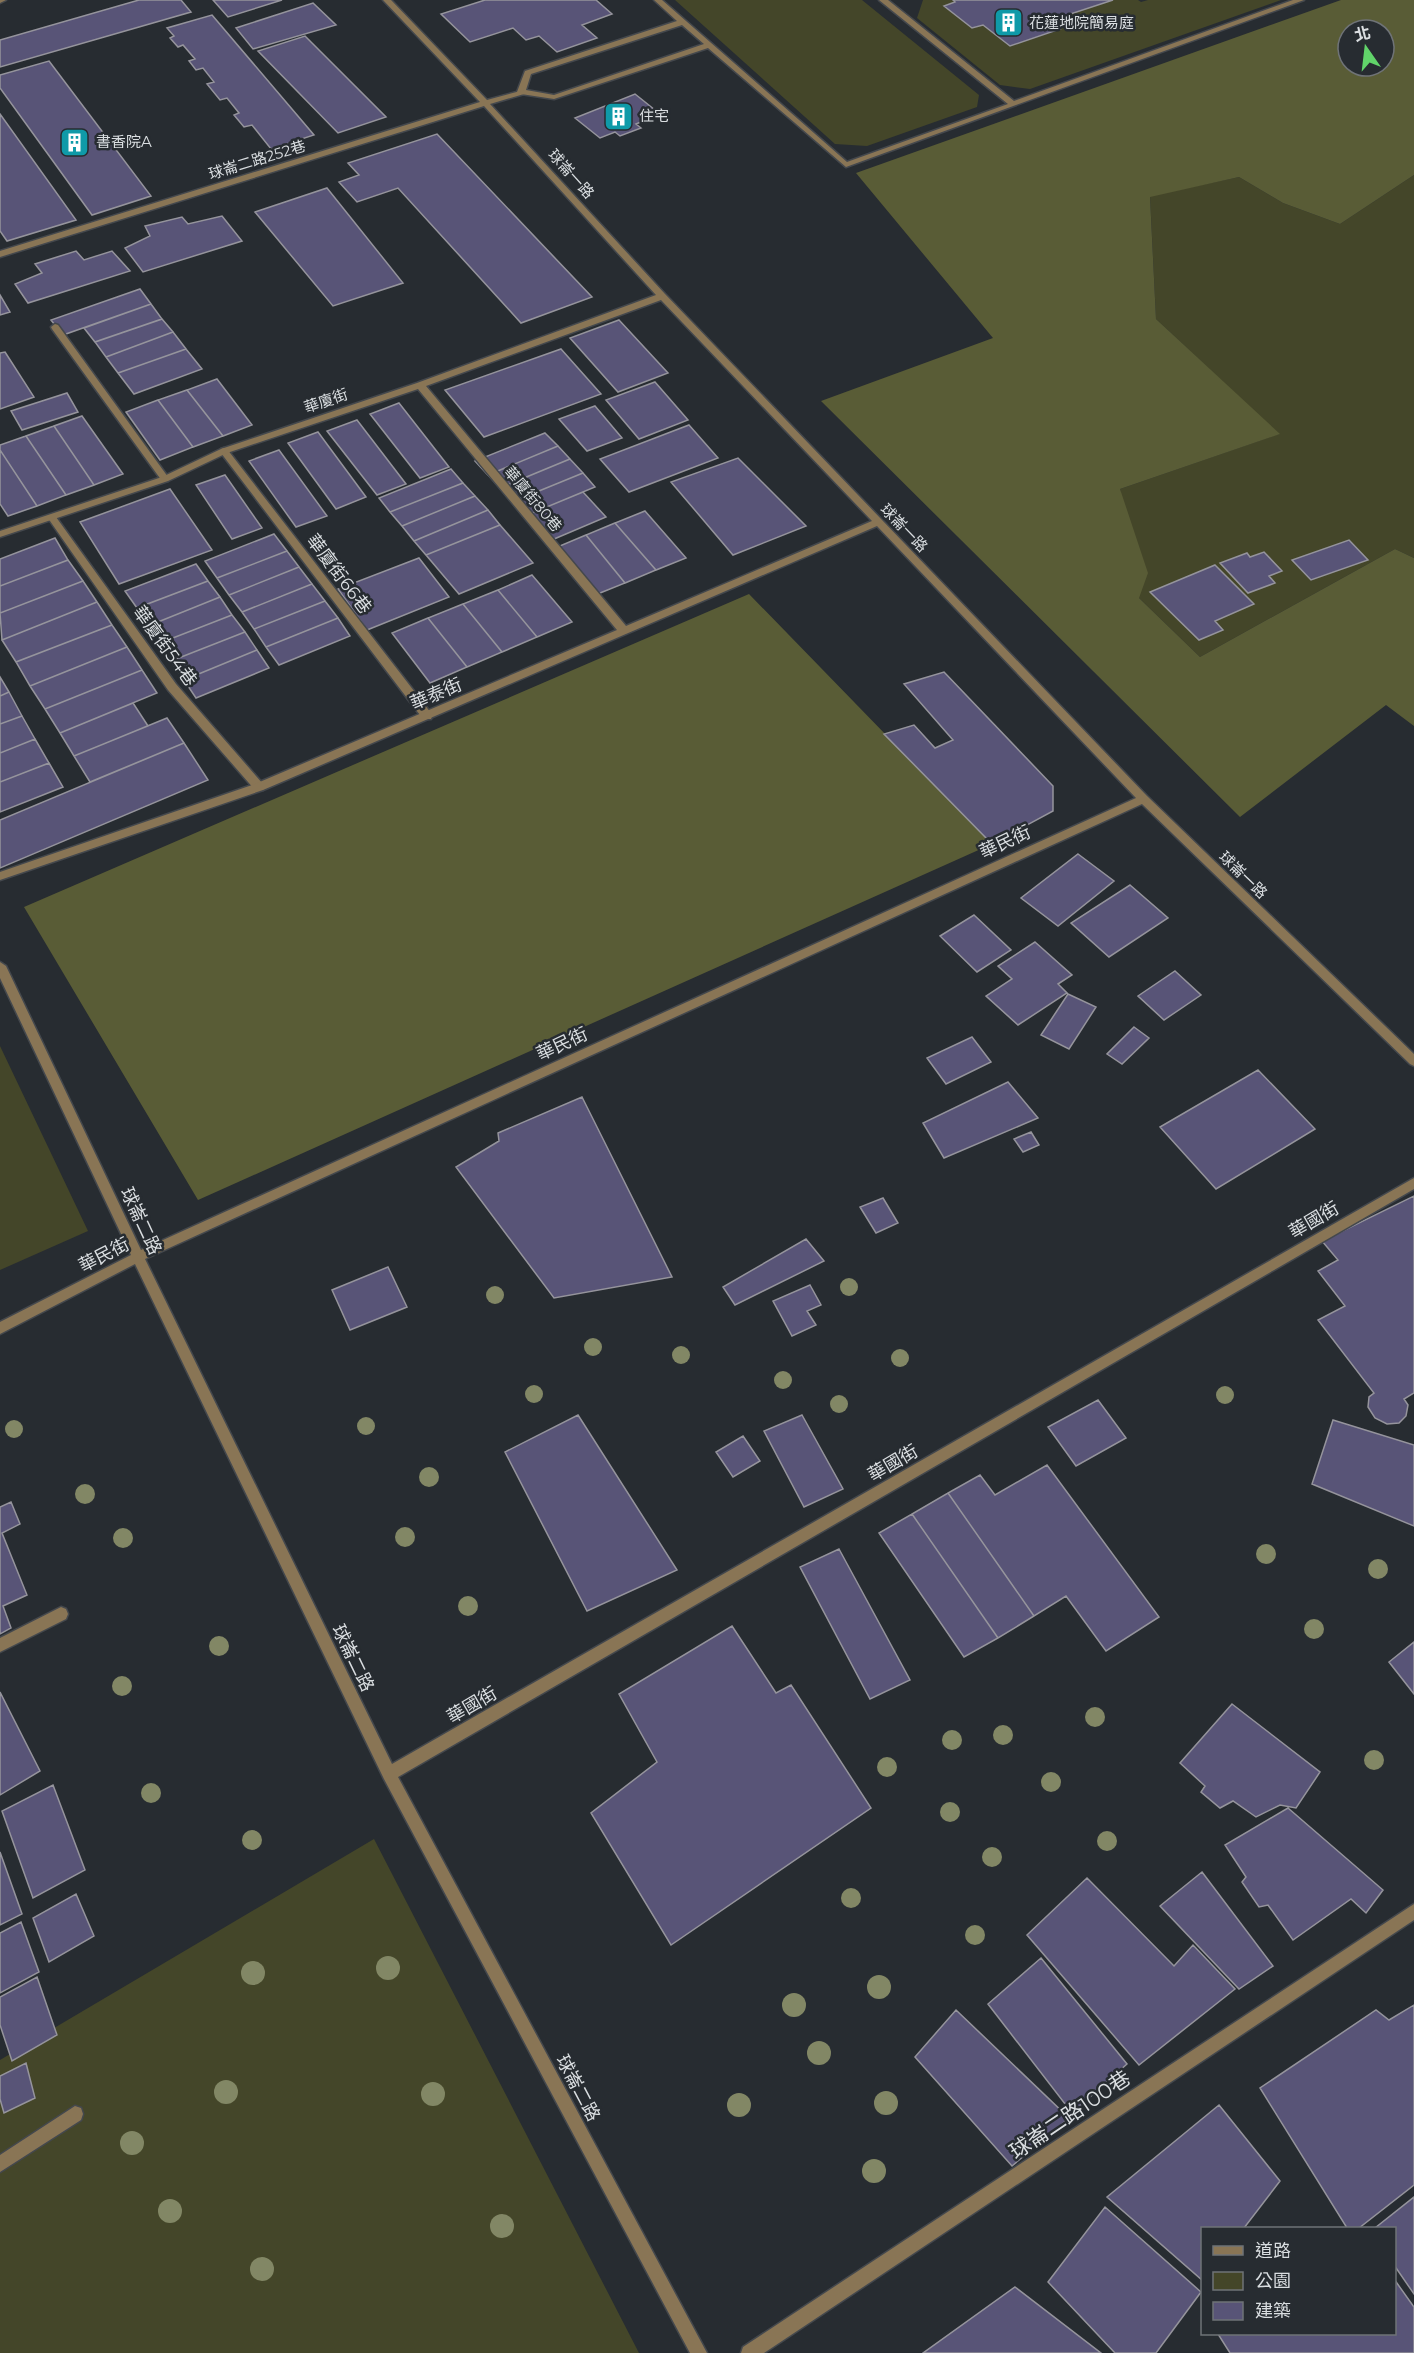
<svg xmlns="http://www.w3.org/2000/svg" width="1414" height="2353" font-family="Montserrat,'Noto Sans TC',sans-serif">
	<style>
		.green { fill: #444629 }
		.forest { fill: #595c36; fill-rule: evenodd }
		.building { fill: #585477; stroke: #95949c; stroke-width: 1.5 }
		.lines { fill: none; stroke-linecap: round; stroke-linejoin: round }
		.service-casing { stroke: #44484d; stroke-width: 3 }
		.minor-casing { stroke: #44484d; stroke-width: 3 }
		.tertiary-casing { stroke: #44484d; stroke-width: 3 }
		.service { fill: #897555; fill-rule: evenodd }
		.minor { fill: #897555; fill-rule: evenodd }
		.tertiary { fill: #897555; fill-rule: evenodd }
		.tree { fill: #828765 }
		.labels { text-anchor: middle; stroke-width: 5; stroke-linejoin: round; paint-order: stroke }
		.far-poi-label { font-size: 15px; fill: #dadee1; stroke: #272c31; text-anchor: start }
		.far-street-label { font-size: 15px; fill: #dadee1; stroke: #272c31 }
		.street-label { font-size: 18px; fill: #dadee1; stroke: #272c31 }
		.near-street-label { font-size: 21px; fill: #dadee1; stroke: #272c31 }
	</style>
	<rect width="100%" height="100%" fill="#272c31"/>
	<path class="green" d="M675 0H862L979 95 977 107 867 146 835 144Z
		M923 0H953L955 2 945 6 972 28 983 25 1010 46 1060 30 1049 21 1113 0H1138L1141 2 1148 0H1281L1030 89 1000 85 917 18Z
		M1414 175V558L1395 549 1200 657 1139 598 1120 489 1279 434 1156 319 1150 196 1239 177 1283 203 1340 224Z
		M0 1046 88 1231 0 1270Z
		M374 1839 639 2353H0V2060Z"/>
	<path class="forest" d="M1341 0H1414V175L1340 224 1283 203 1239 177 1150 197 1156 319 1280 434 1120 489 1148 573 1139 598 1200 657 1395 549 1414 558V726L1386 705 1240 817 821 401 993 338 856 173ZM1348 30H1384V66H1348Z
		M749 594 992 844 198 1200 24 907Z"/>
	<path class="building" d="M139 0H181L191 12 0 67V40Z
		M213 0H282L228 17Z
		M485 0H596L612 14 582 25 597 38 557 52 539 36 526 40 513 28 470 42 441 14Z
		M953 0H1113L1049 21 1060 29 1010 46 983 25 972 28 944 6 955 2Z
		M313 3 336 25 253 49 236 28Z
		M212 15 314 135 271 149 252 125 244 127 234 115 239 113 227 98 220 100 207 84 214 82 203 68 196 70 189 61 195 59 183 45 178 47 170 38 174 36 167 28Z
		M305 36 386 117 338 133 258 51Z
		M49 61 151 196 92 215 0 88V75Z
		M635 94 660 114 636 124 641 128 620 136 615 132 600 138 575 118Z
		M0 114 76 220 7 241 0 231Z
		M437 134 592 297 521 323 398 188 357 202 339 182 359 175 348 163Z
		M327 188 403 283 333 306 255 212Z
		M222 216 242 241 143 272 125 248 150 236 145 226 182 217 188 224Z
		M76 251 84 260 112 251 130 271 28 303 15 284 42 273 35 264Z
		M140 289 151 304 63 335 51 320Z
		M0 295 10 312 0 315Z
		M151 304 162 319 95 342 84 328Z
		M162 319 173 332 106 357 95 342Z
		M619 320 668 373 618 392 570 338Z
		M173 332 186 349 118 373 106 357Z
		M186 349 202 369 134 394 118 373Z
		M561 349 601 394 484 437 445 390Z
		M5 352 34 397 0 409V353Z
		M217 379 252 425 223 436 187 390Z
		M655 382 688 420 639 439 606 400Z
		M187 390 223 436 193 447 158 400Z
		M67 393 78 412 22 430 11 411Z
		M158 400 193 447 160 460 126 412Z
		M399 403 449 467 420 478 370 414Z
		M595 406 622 438 587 451 559 419Z
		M82 416 123 474 94 485 54 426Z
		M357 420 406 484 377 495 327 431Z
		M689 425 718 458 629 492 600 459Z
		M54 426 94 485 66 495 26 436Z
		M318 432 366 497 336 509 288 443Z
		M545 433 558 446 488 475 475 461Z
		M26 436 66 495 37 506 0 450V445Z
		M558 446 570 459 500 488 488 475Z
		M0 450 37 506 8 516 0 504Z
		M279 450 327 516 296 527 249 461Z
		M738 458 806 526 733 555 671 482Z
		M570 459 583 473 512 502 500 488Z
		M451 469 463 483 390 512 379 498Z
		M583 473 595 487 525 516 512 502Z
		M225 475 262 528 232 539 196 485Z
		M463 483 475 496 402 526 390 512Z
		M170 489 212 550 119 584 80 522Z
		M583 492 606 517 547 542 525 516Z
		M475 496 488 510 414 541 402 526Z
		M488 510 500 525 426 555 414 541Z
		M645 511 686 558 656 570 615 523Z
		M615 523 656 570 625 583 586 535Z
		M500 525 533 563 459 594 426 555Z
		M274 534 287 551 217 578 205 561Z
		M586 535 625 583 595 595 555 548Z
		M55 538 68 560 0 586V559Z
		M1349 540 1368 560 1311 580 1292 560Z
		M287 551 299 567 229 595 217 578Z
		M1264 552 1282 571 1269 576 1275 583 1248 593 1220 563 1247 553 1250 557Z
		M419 558 449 597 367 630 338 589Z
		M68 560 83 581 0 613V586Z
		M196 564 208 581 137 608 125 591Z
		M1215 565 1254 604 1215 621 1223 630 1199 640 1150 592Z
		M299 567 312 584 242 612 229 595Z
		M532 575 572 622 537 637 498 590Z
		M83 581 97 602 2 640 0 613Z
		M208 581 220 597 148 626 137 608Z
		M312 584 325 601 254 629 242 612Z
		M498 590 537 637 502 652 463 604Z
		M220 597 232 615 160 643 148 626Z
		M325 601 338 618 266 647 254 629Z
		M97 602 112 625 16 662 2 640Z
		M463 604 502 652 467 667 428 618Z
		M232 615 245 632 171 661 160 643Z
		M338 618 350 636 279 665 266 647Z
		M428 618 467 667 430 683 392 633Z
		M112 625 127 647 30 686 16 662Z
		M245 632 257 650 184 680 171 661Z
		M127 647 142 670 45 709 30 686Z
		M257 650 269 668 196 698 184 680Z
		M142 670 157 693 60 733 45 709Z
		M944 672 1053 786V811L992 844 884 734 914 725 935 748 953 740 904 684Z
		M0 677 9 692 0 696Z
		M9 692 22 716 0 724V696Z
		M133 703 148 726 74 756 60 733Z
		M22 716 35 739 0 753V724Z
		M167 718 184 743 90 782 74 756Z
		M35 739 49 763 0 782V753Z
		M184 743 208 780 0 868V820Z
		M49 763 63 787 0 812V782Z
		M1078 854 1114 881 1058 926 1021 898Z
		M1130 885 1168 918 1109 957 1071 923Z
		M974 915 1011 950 977 972 940 936Z
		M1035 942 1072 975 1058 984 1067 993 1018 1025 986 996 1012 979 998 966Z
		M1175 971 1201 995 1164 1020 1138 996Z
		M1068 994 1096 1007 1069 1049 1041 1035Z
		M1134 1027 1149 1038 1122 1064 1107 1054Z
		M972 1037 991 1062 946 1084 927 1058Z
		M1258 1070 1315 1129 1216 1189 1160 1127Z
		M1008 1082 1038 1118 944 1158 923 1123Z
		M582 1097 672 1277 554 1298 456 1167 499 1141 498 1133Z
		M1031 1132 1039 1145 1023 1152 1014 1139Z
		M1414 1196V1393L1404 1399 1408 1405 1406 1416 1399 1423 1387 1424 1375 1418 1368 1407 1369 1397 1374 1393 1318 1320 1345 1306 1318 1271 1338 1260 1322 1241Z
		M883 1198 898 1223 876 1233 860 1207Z
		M806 1239 824 1261 735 1305 723 1287Z
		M388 1267 407 1307 350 1330 332 1290Z
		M810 1285 821 1305 807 1311 816 1325 792 1336 773 1301Z
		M1098 1400 1126 1438 1076 1466 1048 1427Z
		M578 1415 677 1570 587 1611 505 1452Z
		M802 1415 843 1489 804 1507 764 1431Z
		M1333 1420 1414 1445V1526L1312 1484Z
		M743 1436 760 1461 733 1477 716 1452Z
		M1047 1465 1159 1617 1106 1651 1066 1596 1034 1616 948 1493 980 1475 995 1495Z
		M948 1493 1034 1616 998 1638 912 1514Z
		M11 1502 20 1524 2 1533 27 1595 3 1606 11 1628 0 1634V1507Z
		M912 1514 998 1638 964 1657 879 1533Z
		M839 1549 910 1680 870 1699 800 1567Z
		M732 1626 776 1693 791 1685 871 1808 671 1945 591 1813 657 1762 619 1694Z
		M1414 1642V1694L1389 1662Z
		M0 1692 40 1771 0 1795Z
		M1232 1704 1320 1772 1296 1808 1280 1805 1256 1817 1233 1801 1220 1808 1201 1792 1205 1786 1180 1763Z
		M53 1785 85 1870 33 1898 2 1811Z
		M1288 1808 1383 1890 1366 1913 1351 1899 1293 1940 1268 1905 1259 1907 1242 1882 1246 1877 1225 1845Z
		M0 1852 22 1914 0 1925Z
		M1202 1872 1273 1966 1239 1989 1160 1906Z
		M1087 1878 1174 1966 1193 1945 1235 1989 1139 2065 1027 1935Z
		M76 1894 94 1936 49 1962 33 1918Z
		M21 1922 39 1972 0 1993V1933Z
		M1041 1958 1127 2064 1072 2113 988 2004Z
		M37 1977 57 2035 12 2061 0 2025V1997Z
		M1414 2005V2185L1359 2228H1347L1260 2088 1376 2010 1389 2020Z
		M956 2010 1069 2118 1012 2166 915 2057Z
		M26 2063 35 2098 4 2113 0 2099V2076Z
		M1219 2105 1280 2181 1244 2228H1202V2280L1107 2197Z
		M1414 2197V2294L1394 2265V2228H1375Z
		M1105 2207 1201 2292 1156 2353H1115L1048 2282Z
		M1394 2279 1414 2307V2353H1230L1218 2334H1394Z
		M1015 2287 1101 2353H923Z"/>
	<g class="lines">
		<defs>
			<path id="service" d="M654 0H662L847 162 1008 104 879 0H888L1014 101 1293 0H1304L846 167 708 48 554 99 521 94 517 92 525 71 677 21ZM682 25 704 44 554 95 526 90 531 74Z
				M55 324 58 325 168 477V481H162L52 329 51 327Z
				M224 448 227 449 431 713 432 716 431 719H423L221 453V449Z
				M53 516 56 517 176 684 263 784 264 787 263 790H255L168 690 50 521 48 519Z
				M61 1607 66 1609 68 1614 66 1619 0 1652V1638Z
				M75 2106 81 2108 83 2114 81 2120 0 2172V2155Z"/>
			<path id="minor" d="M383 0H391L487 100 524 90V94L490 104 665 294 1147 796 1414 1054V1066L1410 1064 1142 804 145 1259 392 1764 1414 1178V1189L398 1777 707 2353H690L384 1779 135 1264 0 1334V1322L131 1255 0 978V962L6 966 141 1250 1136 798 877 526 263 790 0 880V872L255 784 617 630 418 389 227 453 168 481 0 537V531L162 477 221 449 417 383 656 295 484 106 0 257V251L480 102ZM661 300 872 521 626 626 426 386Z
				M1414 1904V1920L764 2353H741L743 2347Z"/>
			<path id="tertiary" d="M0 0H6L0 3Z"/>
		</defs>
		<use href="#service" class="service-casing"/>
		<use href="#minor" class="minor-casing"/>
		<use href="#tertiary" class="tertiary-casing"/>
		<use href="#service" class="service"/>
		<use href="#minor" class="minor"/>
		<use href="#tertiary" class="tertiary"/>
	</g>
	<g class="tree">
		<circle cx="849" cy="1287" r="9"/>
		<circle cx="495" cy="1295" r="9"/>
		<circle cx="593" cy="1347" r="9"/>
		<circle cx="681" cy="1355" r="9"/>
		<circle cx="900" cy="1358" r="9"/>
		<circle cx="783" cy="1380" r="9"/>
		<circle cx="534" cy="1394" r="9"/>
		<circle cx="1225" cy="1395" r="9"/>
		<circle cx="839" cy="1404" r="9"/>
		<circle cx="366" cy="1426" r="9"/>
		<circle cx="14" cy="1429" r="9"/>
		<circle cx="429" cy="1477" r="10"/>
		<circle cx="85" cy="1494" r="10"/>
		<circle cx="405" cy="1537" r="10"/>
		<circle cx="123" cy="1538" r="10"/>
		<circle cx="1266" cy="1554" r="10"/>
		<circle cx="1378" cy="1569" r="10"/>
		<circle cx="468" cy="1606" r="10"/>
		<circle cx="1314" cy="1629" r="10"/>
		<circle cx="219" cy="1646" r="10"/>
		<circle cx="122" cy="1686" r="10"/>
		<circle cx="1095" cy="1717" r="10"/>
		<circle cx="1003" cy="1735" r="10"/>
		<circle cx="952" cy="1740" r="10"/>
		<circle cx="1374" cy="1760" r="10"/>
		<circle cx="887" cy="1767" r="10"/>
		<circle cx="1051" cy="1782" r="10"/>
		<circle cx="151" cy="1793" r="10"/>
		<circle cx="950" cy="1812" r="10"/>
		<circle cx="252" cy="1840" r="10"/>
		<circle cx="1107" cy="1841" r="10"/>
		<circle cx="992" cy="1857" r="10"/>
		<circle cx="851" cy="1898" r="10"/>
		<circle cx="975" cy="1935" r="10"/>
		<circle cx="388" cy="1968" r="12"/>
		<circle cx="253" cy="1973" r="12"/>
		<circle cx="879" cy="1987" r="12"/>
		<circle cx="794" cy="2005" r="12"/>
		<circle cx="819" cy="2053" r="12"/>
		<circle cx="226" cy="2092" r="12"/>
		<circle cx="433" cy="2094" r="12"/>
		<circle cx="886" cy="2103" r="12"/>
		<circle cx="739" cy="2105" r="12"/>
		<circle cx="132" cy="2143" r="12"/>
		<circle cx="874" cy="2171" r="12"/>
		<circle cx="170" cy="2211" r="12"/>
		<circle cx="502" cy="2226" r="12"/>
		<circle cx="262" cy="2269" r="12"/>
	</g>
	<defs>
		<symbol id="building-square" viewBox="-11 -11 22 22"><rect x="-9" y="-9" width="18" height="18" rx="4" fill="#0f9aa8" stroke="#272c31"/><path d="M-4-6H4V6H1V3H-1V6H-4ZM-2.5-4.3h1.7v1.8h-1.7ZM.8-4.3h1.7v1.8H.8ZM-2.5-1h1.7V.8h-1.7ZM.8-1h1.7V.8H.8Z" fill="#fff"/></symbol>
	</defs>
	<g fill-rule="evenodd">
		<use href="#building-square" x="992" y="6" width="33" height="33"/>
		<use href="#building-square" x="602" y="100" width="33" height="33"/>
		<use href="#building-square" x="58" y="126" width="33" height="33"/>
	</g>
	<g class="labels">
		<g class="far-poi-label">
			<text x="1029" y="28">花蓮地院簡易庭</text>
			<text x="639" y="121">住宅</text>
			<text x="96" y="147">書香院A</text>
		</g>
		<g class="far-street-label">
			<text transform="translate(257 160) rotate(-17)" y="5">球崙二路252巷</text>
			<text transform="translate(571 174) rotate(48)" y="5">球崙一路</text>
			<text transform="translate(326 401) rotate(-19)" y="5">華廈街</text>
			<text transform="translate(533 499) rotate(50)" y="5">華廈街80巷</text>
			<text transform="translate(904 528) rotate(46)" y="5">球崙一路</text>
			<text transform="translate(1243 875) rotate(44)" y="5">球崙一路</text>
		</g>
		<g class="street-label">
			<text transform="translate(339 574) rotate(53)" y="6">華廈街66巷</text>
			<text transform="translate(165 646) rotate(54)" y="6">華廈街54巷</text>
			<text transform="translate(436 694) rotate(-23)" y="6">華泰街</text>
			<text transform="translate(1005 842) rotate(-25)" y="6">華民街</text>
			<text transform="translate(562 1044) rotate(-25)" y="6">華民街</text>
			<text transform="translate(1314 1220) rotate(-30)" y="6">華國街</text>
			<text transform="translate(141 1221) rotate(65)" y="6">球崙二路</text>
			<text transform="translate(104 1255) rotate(-27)" y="6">華民街</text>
			<text transform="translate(893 1463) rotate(-30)" y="6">華國街</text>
			<text transform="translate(353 1658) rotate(64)" y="6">球崙二路</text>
			<text transform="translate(472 1705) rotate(-30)" y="6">華國街</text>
			<text transform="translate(578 2088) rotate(62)" y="6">球崙二路</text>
		</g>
		<g class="near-street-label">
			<text transform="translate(1070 2115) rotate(-34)" y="7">球崙二路100巷</text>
		</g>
	</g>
	<rect x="1201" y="2227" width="195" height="108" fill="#272c31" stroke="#6f7377" stroke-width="1.5"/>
	<rect x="1213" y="2246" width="30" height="9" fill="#897555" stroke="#6f7377" stroke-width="1.5"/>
	<text x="1255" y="2257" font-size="18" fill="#dadee1">道路</text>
	<rect x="1213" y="2272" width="30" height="18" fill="#444629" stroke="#6f7377" stroke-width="1.5"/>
	<text x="1255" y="2287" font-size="18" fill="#dadee1">公園</text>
	<rect x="1213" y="2302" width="30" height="18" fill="#585477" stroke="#6f7377" stroke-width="1.5"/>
	<text x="1255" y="2317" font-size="18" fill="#dadee1">建築</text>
	<g transform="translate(1366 48) rotate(346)"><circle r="28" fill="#272c31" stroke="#6f7377" stroke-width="1.5"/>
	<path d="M0-4.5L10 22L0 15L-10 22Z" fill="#61d46a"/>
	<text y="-9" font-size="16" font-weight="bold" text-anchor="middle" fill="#dadee1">北</text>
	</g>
</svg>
